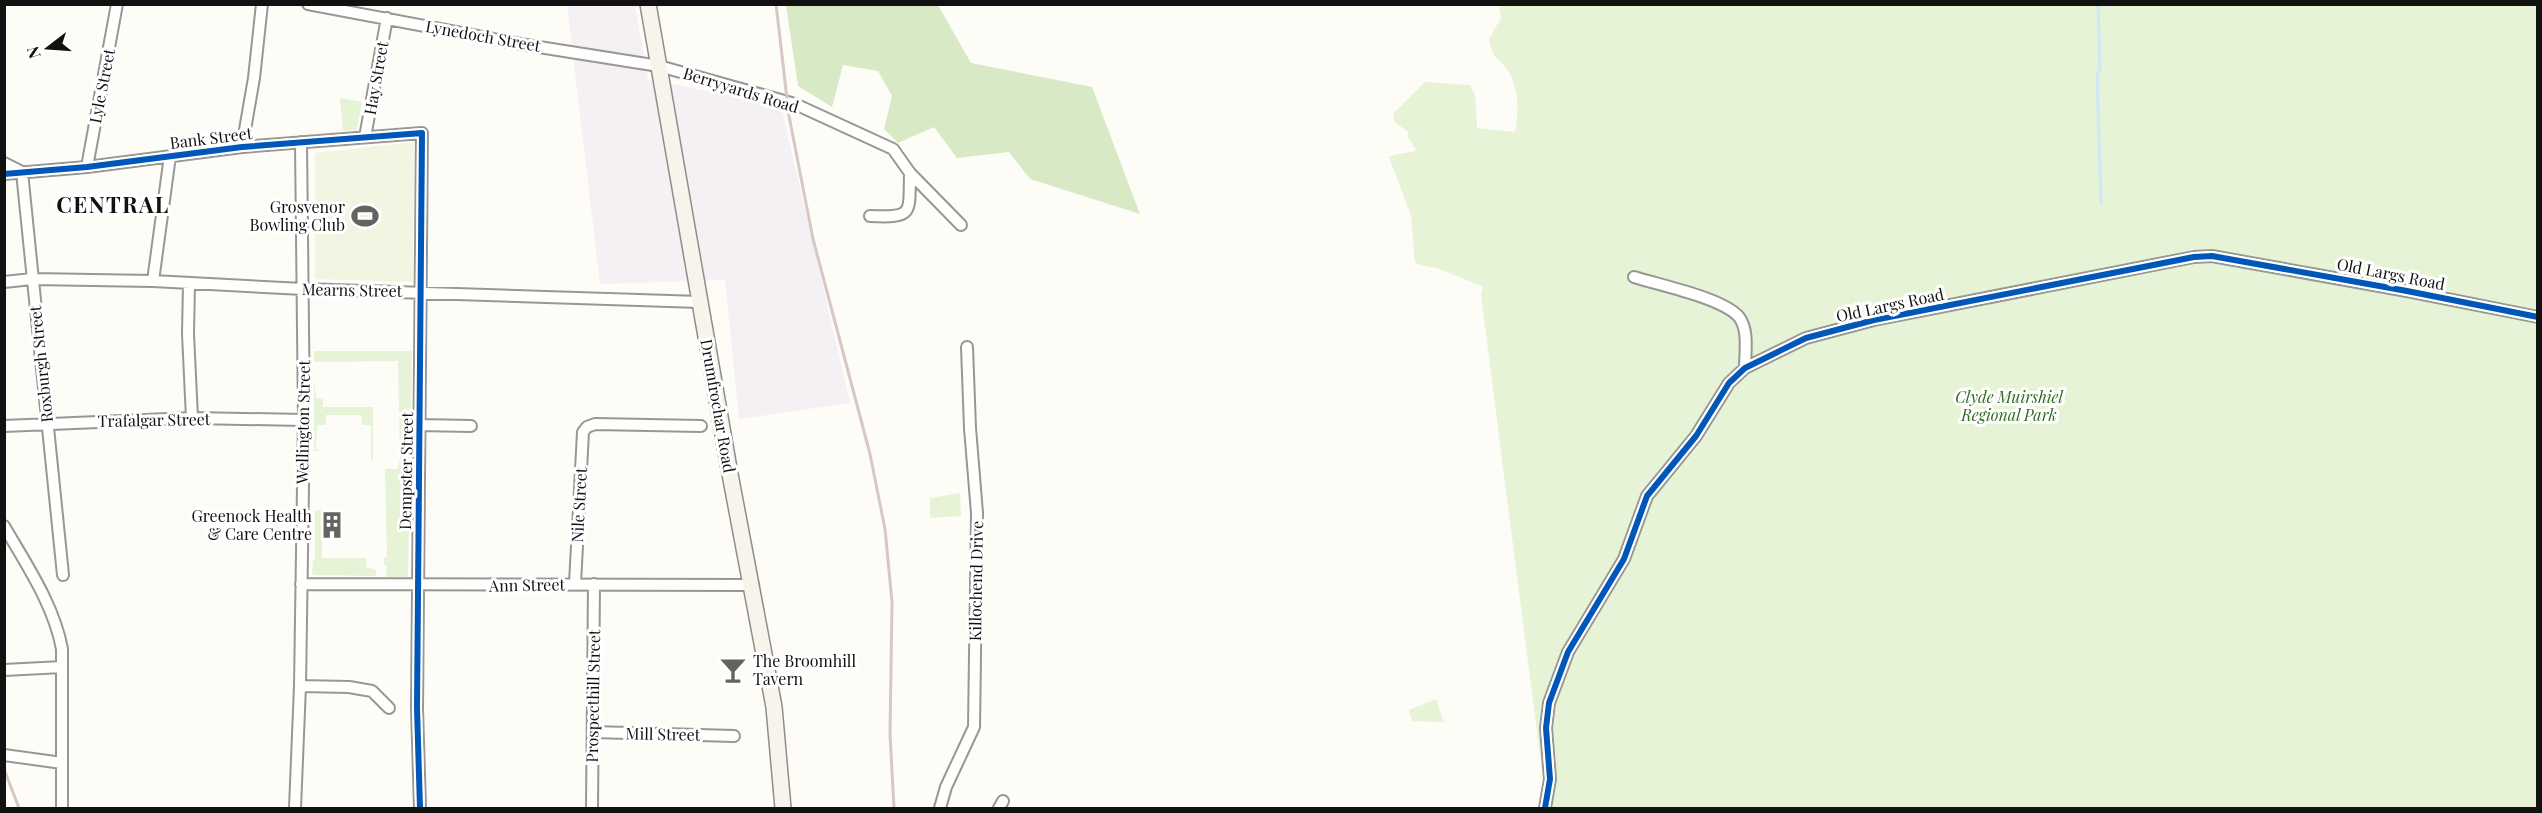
<svg xmlns="http://www.w3.org/2000/svg" width="2542" height="813" font-family="'Playfair Display',serif">
	<style>
		.industrial { fill: #f5f0f3 }
		.green { fill: #e7f3d7 }
		.forest { fill: #d8eac5 }
		.pitch { fill: #f0f6e1 }
		.lines { fill: none; stroke-linecap: round; stroke-linejoin: round }
		.stream { stroke: #cde8f7; stroke-width: 3 }
		.street-casing { stroke: #979795; stroke-width: 14 }
		.secondary-casing { stroke: #8e8d8b; stroke-width: 18 }
		.street { stroke: #fffffe; stroke-width: 10 }
		.secondary { stroke: #f6f4eb; stroke-width: 15 }
		.rail { stroke: #d9c6c7; stroke-width: 3 }
		.cycleway-casing { stroke: #fff; stroke-width: 10 }
		.cycleway { stroke: #0057b8; stroke-width: 6 }
		.labels { text-anchor: middle; stroke-width: 6; stroke-linejoin: round; paint-order: stroke }
		.street-label { font-size: 16px; fill: #111; stroke: #fff }
		.poi-label { font-size: 16px; fill: #111; stroke: #fff; text-anchor: end }
		.park-label { font-size: 16px; font-style: italic; fill: #2f6b1f; stroke: #fff }
		.district-label { font-size: 22px; font-weight: bold; letter-spacing: 1.5px; fill: #111; stroke: #fff }
	</style>
	<rect width="100%" height="100%" fill="#fdfcf7"/>
	<path class="industrial" d="M567 5H635L648 79 781 106 850 403 739 419 725 280 600 284Z"/>
	<path class="green" d="M1856 4 1857 6 1862 4 2537 5V808H1553L1545 795 1481 295 1483 287 1440 269 1420 265 1415 262 1411 216 1389 157C1398 152 1407 155 1416 150L1407 136 1409 133 1395 122 1393 114 1425 82 1470 85 1475 95 1477 128 1515 132C1519 112 1519 89 1508 71 1498 55 1494 64 1489 39L1501 18 1499 5Z
		M340 98 362 102 357 130 343 131Z
		M314 351H412L408 577H386L387 567 384 564V558L387 557 385 469H397L400 460 398 361 314 362Z
		M314 380 316 398 323 399V407H373V459H371V425H362L361 415H326V425H317L316 449 325 450 314 451Z
		M960 493 961 516 930 518V498Z
		M322 510V558H366V567L376 570V576L312 575 313 560 315 559V511Z
		M1436 699 1444 722 1412 721 1409 710Z"/>
	<path class="forest" d="M786 5H938L971 63 1092 87 1140 214 1030 179 1009 152 957 158 934 127 898 143 884 129 892 96 878 71 843 65 832 107 798 86Z"/>
	<path class="pitch" d="M414 142 413 282 315 279V153Z"/>
	<g class="lines">
		<path class="stream" d="M2098 4 2100 69 2097 75 2101 202"/>
		<defs>
			<path id="street" d="M308 4 520 44 659 66 795 104 893 149 910 173 961 225
				M365 137 387 18
				M242 147 254 78 262 4
				M4 163 22 172 63 575
				M87 167 117 4
				M4 174 87 167 242 147 422 133 417 708 420 808
				M870 216C914 218 909 214 910 173
				M1634 277C1659 285 1723 298 1739 317 1749 330 1745 353 1745 368
				M153 281 170 156
				M4 282 32 279 153 281 303 289 700 302
				M189 284 188 334 192 418
				M420 425 471 426
				M4 426 192 418 304 420
				M4 526C26 564 54 605 62 649V808
				M301 584 753 585
				M575 584 583 432 587 427 595 424 701 426
				M4 670 62 667
				M300 686 349 687 372 691 389 708
				M593 732 734 736
				M4 755 62 763
				M295 808 300 686 304 420 301 142
				M592 808 594 584
				M940 808 946 787 974 727 977 513 970 428 967 347
				M999 808 1003 801
				M1545 808 1550 779 1546 728 1549 703 1568 652 1624 559 1647 496 1696 436 1729 383 1745 368 1806 338 1874 320 2194 257 2212 256 2407 291 2538 317"/>
			<path id="secondary" d="M648 4 730 474 774 707 783 808"/>
		</defs>
		<use href="#street" class="street-casing"/>
		<use href="#secondary" class="secondary-casing"/>
		<use href="#street" class="street"/>
		<use href="#secondary" class="secondary"/>
		<path class="rail" d="M776 4 789 116 813 239 870 454 885 529 892 602 890 734 894 808
			M4 769 19 808"/>
		<defs>
			<path id="cycleway" d="M4 174 87 167 242 147 422 133 417 708 420 808
				M1545 808 1550 779 1546 728 1549 703 1568 652 1624 559 1647 496 1696 436 1729 383 1745 368 1806 338 1874 320 2194 257 2212 256 2407 291 2538 317"/>
		</defs>
		<use href="#cycleway" class="cycleway-casing"/>
		<use href="#cycleway" class="cycleway"/>
	</g>
	<defs>
		<symbol id="stadium-bare" viewBox="-9 -9 18 18"><path d="M0-5a6.5 5 0 1 0 0 10a6.5 5 0 1 0 0-10ZM-3.5-1.8h7v3.6h-7Z" fill="#646362" stroke="#fff" stroke-width="2.5" paint-order="stroke"/></symbol>
		<symbol id="building-bare" viewBox="-9 -9 18 18"><path d="M-4-6H4V6H1V3H-1V6H-4ZM-2.5-4.3h1.7v1.8h-1.7ZM.8-4.3h1.7v1.8H.8ZM-2.5-1h1.7V.8h-1.7ZM.8-1h1.7V.8H.8Z" fill="#646362" stroke="#fff" stroke-width="2.5" paint-order="stroke"/></symbol>
		<symbol id="bar-bare" viewBox="-9 -9 18 18"><path d="M-6-5H6L.8 .8V4.5H3.5V6h-7V4.5H-.8V.8Z" fill="#646362" stroke="#fff" stroke-width="2.5" paint-order="stroke"/></symbol>
	</defs>
	<g fill-rule="evenodd">
		<use href="#stadium-bare" x="346" y="197" width="38" height="38"/>
		<use href="#building-bare" x="313" y="506" width="38" height="38"/>
		<use href="#bar-bare" x="714" y="651" width="38" height="38"/>
	</g>
	<g class="labels">
		<g class="street-label">
			<text transform="translate(483 36) rotate(10)" y="6">Lynedoch Street</text>
			<text transform="translate(376 78) rotate(-80)" y="6">Hay Street</text>
			<text transform="translate(102 86) rotate(-79)" y="6">Lyle Street</text>
			<text transform="translate(741 90) rotate(17)" y="6">Berryyards Road</text>
			<text transform="translate(211 138) rotate(-7)" y="6">Bank Street</text>
			<text transform="translate(2391 274) rotate(11)" y="6">Old Largs Road</text>
			<text transform="translate(352 290) rotate(1)" y="6">Mearns Street</text>
			<text transform="translate(1890 305) rotate(-12)" y="6">Old Largs Road</text>
			<text transform="translate(41 364) rotate(-96)" y="6">Roxburgh Street</text>
			<text transform="translate(718 406) rotate(80)" y="6">Drumfrochar Road</text>
			<text transform="translate(154 420) rotate(-1)" y="6">Trafalgar Street</text>
			<text transform="translate(303 422) rotate(-89)" y="6">Wellington Street</text>
			<text transform="translate(406 471) rotate(-89)" y="6">Dempster Street</text>
			<text transform="translate(579 505) rotate(-87)" y="6">Nile Street</text>
			<text transform="translate(976 581) rotate(-89)" y="6">Killochend Drive</text>
			<text transform="translate(527 585) rotate(-1)" y="6">Ann Street</text>
			<text transform="translate(593 696) rotate(-89)" y="6">Prospecthill Street</text>
			<text transform="translate(663 734) rotate(1)" y="6">Mill Street</text>
		</g>
		<g class="poi-label">
			<text x="345" y="213">Grosvenor<tspan x="345" dy="18">Bowling Club</tspan></text>
			<text x="312" y="522">Greenock Health<tspan x="312" dy="18">&amp; Care Centre</tspan></text>
			<text x="753" y="667" text-anchor="start">The Broomhill<tspan x="753" dy="18">Tavern</tspan></text>
		</g>
		<g class="park-label">
			<text x="2009" y="403">Clyde Muirshiel<tspan x="2009" dy="18">Regional Park</tspan></text>
		</g>
		<g class="district-label">
			<text x="113" y="213">CENTRAL</text>
		</g>
	</g>
	<rect width="2542" height="813" fill="none" stroke="#111111" stroke-width="12"/>
	<g transform="translate(48 48) rotate(253)" stroke="#ffffff" stroke-width="4.5" paint-order="stroke">
	<path d="M0-4.5L10 22L0 15L-10 22Z" fill="#111111"/>
	<text y="-9" font-size="16" font-weight="bold" text-anchor="middle" fill="#111111">N</text>
	</g>
</svg>
